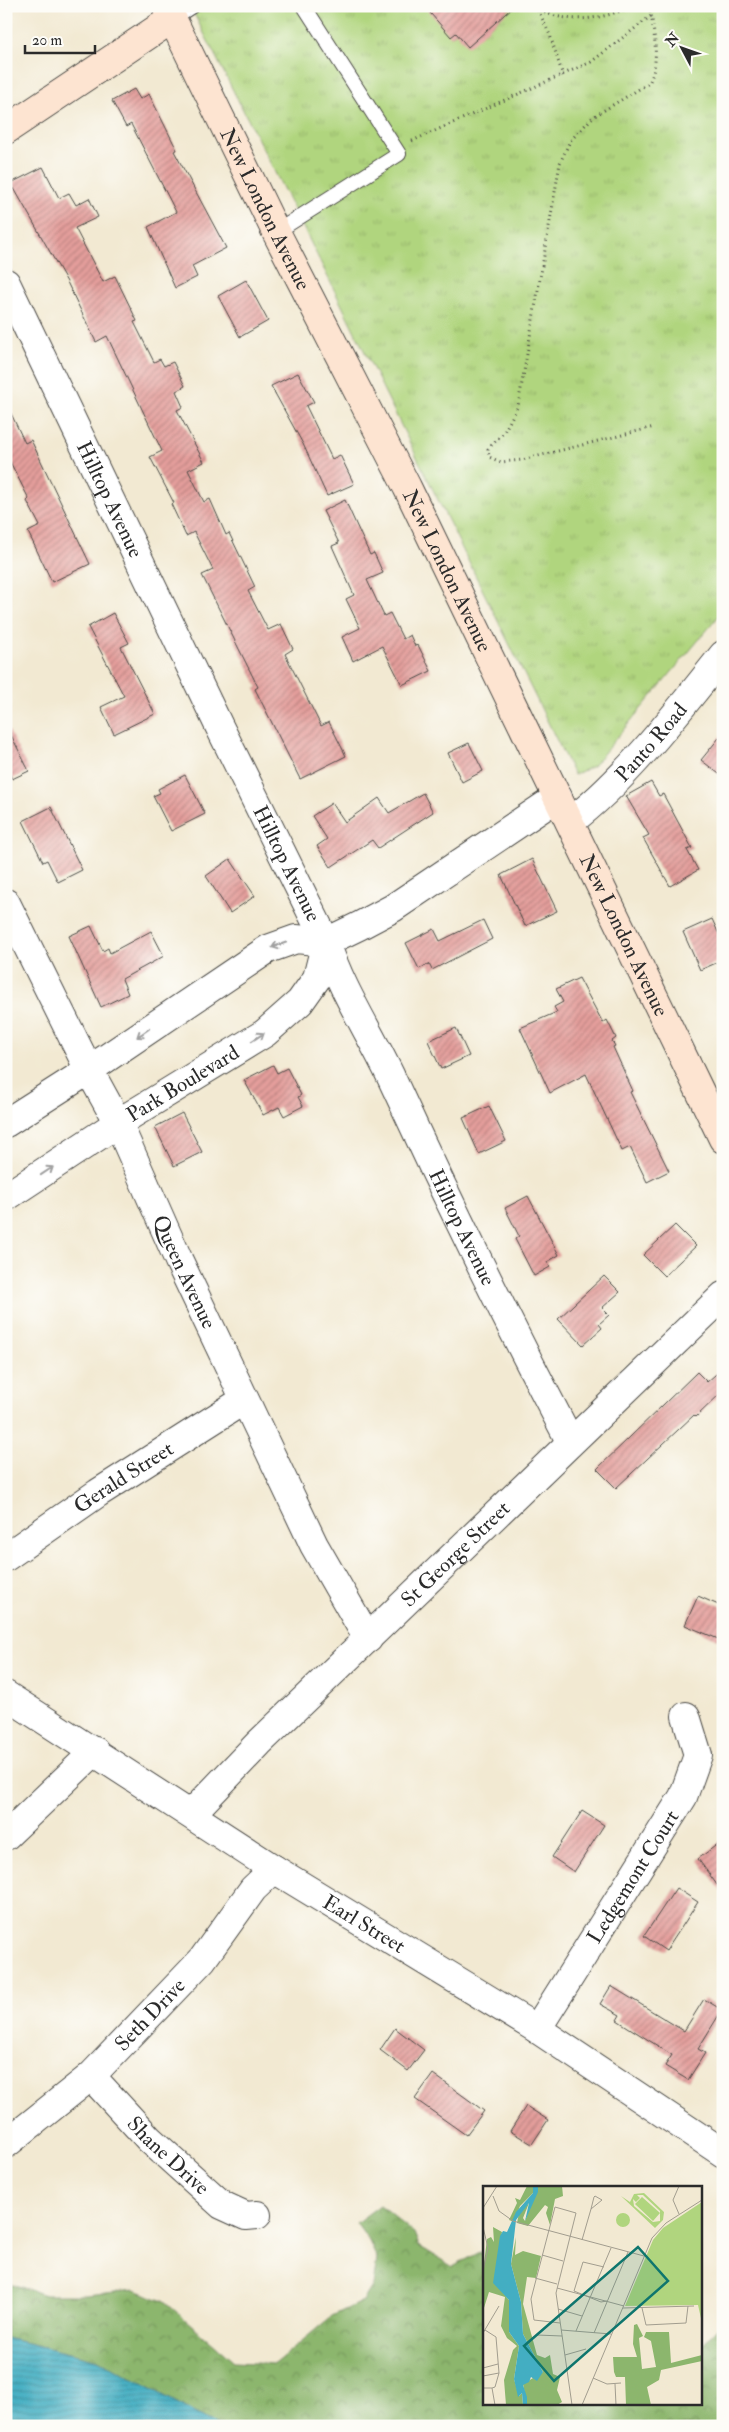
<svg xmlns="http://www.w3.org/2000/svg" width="729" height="2432" font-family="'IM FELL Double Pica',serif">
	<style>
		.grass { fill: url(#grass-tufts); stroke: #6e8054 }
		.forest { fill: url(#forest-crowns); stroke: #5c704c }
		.water { fill: url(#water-rules); stroke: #376c76 }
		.building { fill: url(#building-hatch) }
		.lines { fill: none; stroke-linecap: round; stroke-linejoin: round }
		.lane-casing { stroke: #494844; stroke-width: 16 }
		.street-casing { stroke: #494844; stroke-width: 30 }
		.secondary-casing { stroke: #494844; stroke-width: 30 }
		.path { stroke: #494844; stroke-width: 3; stroke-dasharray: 1 4; stroke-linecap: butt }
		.lane { stroke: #fff; stroke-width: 14 }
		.street { stroke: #fff; stroke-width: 28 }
		.secondary { stroke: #fde4d1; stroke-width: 28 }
		.oneway { stroke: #a0a0a0 }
		.labels { text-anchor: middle; stroke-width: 4; stroke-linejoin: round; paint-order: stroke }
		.street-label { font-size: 21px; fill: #2b2b2b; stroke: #fdfcf7 }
		.inset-road { fill: none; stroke: #a29d8f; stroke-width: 1 }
		.view { fill: #0f766e; fill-opacity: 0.15; stroke: #0f766e; stroke-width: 2.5 }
		.inset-edge { fill: none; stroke: #2b2b2b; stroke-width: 2.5 }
	</style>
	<defs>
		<pattern id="grass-tufts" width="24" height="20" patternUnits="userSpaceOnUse" patternTransform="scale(1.25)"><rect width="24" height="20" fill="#b0d57e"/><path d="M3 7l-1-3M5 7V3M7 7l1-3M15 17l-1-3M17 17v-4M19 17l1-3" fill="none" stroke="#98b76d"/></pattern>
		<pattern id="forest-crowns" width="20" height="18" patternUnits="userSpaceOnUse" patternTransform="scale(1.25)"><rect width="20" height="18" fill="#8cb66d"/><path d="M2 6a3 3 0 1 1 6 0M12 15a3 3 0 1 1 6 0" fill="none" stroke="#73945a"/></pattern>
		<pattern id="water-rules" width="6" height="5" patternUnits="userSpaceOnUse" patternTransform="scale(1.25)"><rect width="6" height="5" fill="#43aec2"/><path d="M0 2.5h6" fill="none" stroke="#388e9e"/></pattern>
		<pattern id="building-hatch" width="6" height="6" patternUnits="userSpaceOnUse" patternTransform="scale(1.25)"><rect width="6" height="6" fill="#e49e9b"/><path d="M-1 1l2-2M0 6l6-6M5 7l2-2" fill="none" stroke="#b9817f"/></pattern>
	</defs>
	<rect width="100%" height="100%" fill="#fdfcf7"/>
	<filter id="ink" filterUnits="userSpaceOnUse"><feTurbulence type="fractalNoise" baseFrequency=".02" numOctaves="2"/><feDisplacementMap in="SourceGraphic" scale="10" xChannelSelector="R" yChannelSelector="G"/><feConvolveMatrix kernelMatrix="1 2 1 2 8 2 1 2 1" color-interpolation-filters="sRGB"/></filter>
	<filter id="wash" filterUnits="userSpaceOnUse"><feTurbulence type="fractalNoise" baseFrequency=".0096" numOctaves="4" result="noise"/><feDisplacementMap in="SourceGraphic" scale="20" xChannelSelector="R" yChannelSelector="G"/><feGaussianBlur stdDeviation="1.12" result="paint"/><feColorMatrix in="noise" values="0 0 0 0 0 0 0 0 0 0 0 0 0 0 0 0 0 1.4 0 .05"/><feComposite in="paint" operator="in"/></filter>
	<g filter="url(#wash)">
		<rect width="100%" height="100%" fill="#f2e9d2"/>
		<path class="grass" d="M190 6H723V611L593 766 574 775 310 241Z"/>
		<path class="forest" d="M380 2205 414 2233 419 2246 453 2267 480 2252 484 2254V2403H700V2348L723 2321V2426H219L99 2360 6 2338V2282L45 2295H86L135 2290 164 2301 234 2362 274 2364 332 2316 363 2301 373 2285 377 2259 369 2241 356 2223Z"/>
		<path class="water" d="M6 2338 99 2360 219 2426H6Z"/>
		<g id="blocks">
			<path class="building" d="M424 6H514L468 47 456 33 451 37Z
				M134 89 140 99 149 94 177 150 174 151 226 248 192 266 197 277 175 288 148 227 176 212 131 124 126 127 112 101Z
				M43 167 59 198 69 193 76 205 89 198 98 217 75 228 103 282 115 276 137 321 134 322 154 362 160 359 164 366 173 362 185 386 176 391 183 407 177 410 204 462 188 470 204 502 210 499 226 535 229 533 255 587 248 591 268 630 281 624 293 649 285 654 321 726 329 722 346 756 300 779 255 689 258 687 202 575 213 570 194 532 186 536 171 504 174 503 150 457 162 451 107 336 96 342 67 282 11 183Z
				M246 280 268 321 240 337 218 296Z
				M298 373 314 402 306 406 332 459 340 455 354 484 327 496 303 444 271 386Z
				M6 403 25 443 31 440 90 564 52 582 28 532 40 526 27 501 29 499 6 454Z
				M345 500 370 555 374 553 383 573 367 580 384 616 390 613 403 639 410 635 415 646 418 645 431 671 402 685 382 646 353 661 342 637 360 628 346 599 354 595 332 546 339 543 323 511Z
				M113 613 129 643 121 647 155 714 114 734 101 707 124 696 88 627Z
				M6 725 29 771 12 779 6 766Z
				M723 733V777L701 760Z
				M469 743 483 771 462 782 448 753Z
				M185 775 205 814 171 831 153 796 160 793 158 789Z
				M651 782 659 796 663 794 692 848 687 850 698 870 670 886 643 838 649 835 626 796Z
				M423 793 433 812 378 848 372 840 331 867 317 846 327 839 312 816 332 803 345 822 379 798 389 813Z
				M51 807 82 870 58 882 47 860 43 862 23 821Z
				M230 859 255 896 230 913 206 876Z
				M532 859 557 911 525 926 501 875Z
				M712 919 723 943V960L700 970 683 932Z
				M483 920 492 939 432 970 429 964 419 969 406 943 434 929 440 941Z
				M91 926 103 951 108 948 110 953 151 931 164 956 122 979 128 994 101 1007 69 936Z
				M579 978 603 1023 607 1020 616 1038 612 1041 615 1046 613 1047 633 1091 630 1092 669 1171 647 1182 630 1147 622 1151 586 1074 550 1093 520 1028 557 1012 554 1007 563 1002 556 989Z
				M456 1028 469 1056 441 1069 428 1041Z
				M273 1065 277 1073 287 1068 301 1095 298 1097 303 1106 284 1116 279 1107 263 1115 244 1080Z
				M489 1106 506 1141 479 1154 463 1118Z
				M182 1113 202 1152 174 1166 155 1127Z
				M528 1196 559 1255 547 1262 550 1267 534 1276 515 1239 519 1236 505 1208Z
				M675 1225 696 1246 664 1276 643 1255Z
				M604 1276 620 1292 602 1308 609 1315 599 1324 602 1328 583 1345 558 1319Z
				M723 1368V1391L696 1417 694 1415 616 1488 597 1469 697 1372 707 1382Z
				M698 1596 723 1607V1641L685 1625Z
				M582 1811 604 1825 574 1872 552 1857Z
				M723 1840V1893L698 1859Z
				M676 1888 698 1902 666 1951 644 1936Z
				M611 1986 684 2031 704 1999 722 2010 698 2049 705 2053 688 2080 665 2066 672 2055 617 2020 620 2015 600 2004Z
				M395 2028 424 2050 408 2071 380 2050Z
				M433 2074 484 2111 466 2135 415 2099Z
				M526 2106 548 2120 532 2144 510 2131Z"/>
		</g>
	</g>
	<g filter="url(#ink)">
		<use href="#blocks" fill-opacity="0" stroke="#494844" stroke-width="1"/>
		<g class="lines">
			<defs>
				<path id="lane" d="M172 19 192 6
					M276 232 399 154 304 6"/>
				<g id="street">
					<path id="s1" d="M6 283 220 728 326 942C341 989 369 1031 390 1075 447 1199 507 1321 570 1441"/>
					<path id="s2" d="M570 822C625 781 680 709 723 655"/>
					<path id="s3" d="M6 903 89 1070 118 1123 179 1261 314 1545 368 1639"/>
					<path d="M6 1123 89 1070 268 949 296 939 326 942 359 926 393 908 558 797"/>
					<path id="s4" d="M6 1197 118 1123 265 1033 300 1002 317 978 326 942"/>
					<path id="s5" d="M6 1557 98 1493 244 1400"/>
					<path id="s6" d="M6 1695 274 1869 537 2029 723 2153"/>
					<path id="s7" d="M191 1814 259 1743 723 1296"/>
					<path d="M6 1836 95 1751"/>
					<path id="s8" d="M537 2029 683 1797 698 1755 686 1716"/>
					<path id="s9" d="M91 2076 149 2139 222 2205 246 2216 257 2215"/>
					<path id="s10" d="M6 2144 91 2076 202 1960 253 1889 274 1869"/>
				</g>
				<g id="secondary">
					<path id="s11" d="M166 6 276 232 407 487 723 1139"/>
					<path d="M6 130 172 19"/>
				</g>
			</defs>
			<use href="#lane" class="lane-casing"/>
			<use href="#street" class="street-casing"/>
			<use href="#secondary" class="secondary-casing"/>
			<path class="path" d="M531 6C564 25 599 21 633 6
				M650 6C653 31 661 60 649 83L593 117 570 141 560 163 518 406 504 432 488 449 489 457 501 462 522 460 654 427
				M538 10 550 35 563 76
				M412 141 591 62 651 16"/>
			<use href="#lane" class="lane"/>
			<use href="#street" class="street"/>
			<use href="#secondary" class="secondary"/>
		</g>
		<defs><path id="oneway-shaft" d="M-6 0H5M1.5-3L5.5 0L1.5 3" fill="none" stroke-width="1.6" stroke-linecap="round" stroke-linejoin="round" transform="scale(1.25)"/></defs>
		<g class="oneway">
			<use href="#oneway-shaft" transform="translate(279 945) rotate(161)"/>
			<use href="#oneway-shaft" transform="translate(143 1033) rotate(145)"/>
			<use href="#oneway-shaft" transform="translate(258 1037) rotate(-33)"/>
			<use href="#oneway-shaft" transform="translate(47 1171) rotate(-34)"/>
		</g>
	</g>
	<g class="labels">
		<g class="street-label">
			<text dy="7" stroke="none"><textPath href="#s11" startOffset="226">New London Avenue</textPath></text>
			<text dy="7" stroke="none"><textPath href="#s1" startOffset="240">Hilltop Avenue</textPath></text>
			<text dy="7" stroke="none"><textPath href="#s11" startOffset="631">New London Avenue</textPath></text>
			<text dy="7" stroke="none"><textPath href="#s2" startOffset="114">Panto Road</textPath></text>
			<text dy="7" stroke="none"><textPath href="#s1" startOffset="645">Hilltop Avenue</textPath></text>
			<text dy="7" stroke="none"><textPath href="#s11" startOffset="1036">New London Avenue</textPath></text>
			<text dy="7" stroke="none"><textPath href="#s4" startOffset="210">Park Boulevard</textPath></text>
			<text dy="7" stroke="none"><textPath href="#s1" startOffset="1049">Hilltop Avenue</textPath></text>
			<text dy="7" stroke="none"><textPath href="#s3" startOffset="410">Queen Avenue</textPath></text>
			<text dy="7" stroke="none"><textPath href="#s5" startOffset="142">Gerald Street</textPath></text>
			<text dy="7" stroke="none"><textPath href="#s7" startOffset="371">St George Street</textPath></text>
			<text dy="7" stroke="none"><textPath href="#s8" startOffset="180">Ledgemont Court</textPath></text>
			<text dy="7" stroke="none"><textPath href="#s6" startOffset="425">Earl Street</textPath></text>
			<text dy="7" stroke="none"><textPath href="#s10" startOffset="194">Seth Drive</textPath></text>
			<text dy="7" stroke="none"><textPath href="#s9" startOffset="111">Shane Drive</textPath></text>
		</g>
	</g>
	<g transform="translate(483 2186)">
		<rect width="219" height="219" fill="#f2e9d2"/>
		<path d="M219 16V137L215 119 142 120 170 54 180 42Z" fill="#b0d57e"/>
		<path d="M44 0H50V7L37 20 31 36 26 34 34 17 32 12 37 14ZM55 0H79L80 10 72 13 67 39 63 27 65 21 62 19 45 40 34 37 36 27 46 17 40 32 42 35ZM10 41 19 46 11 96 26 114V146L36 160 31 193 36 210 39 207 40 219H23L21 194 30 164 34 160 24 152 18 140 22 111 6 106 0 125V86L4 53 8 51 11 56ZM33 51 32 69 40 65 58 70 53 92 44 91 40 118 54 169 62 172 67 169 70 188 77 191 74 204 79 216 74 219H44L40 198 60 186 40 148 38 116 28 78ZM154 138 160 150 156 152 159 183 173 181 168 155 161 151 163 146H186L188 177 219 169V175L178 184 176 194 164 201 168 219H143L142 191H133L131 186 130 171H154L150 158 151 139Z" fill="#8cb66d"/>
		<path d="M161 7 181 26 180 34 172 42 138 10 147 16 151 8ZM154 9H160L177 25V35L170 36 151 20 150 13 153 16 157 12ZM159 11 177 27 170 35 152 18ZM133 34a7 7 0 1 1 14 0a7 7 0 1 1-14 0Z" fill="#b0d57e" fill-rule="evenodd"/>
		<path d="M50 0H55V6L42 35 46 17 33 34 28 78 38 116 40 148 60 186 54 195 48 191 46 196 40 199 44 211V219H40L39 207 35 211 31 193 36 160 26 146V114L10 97 17 50 20 45 24 46 33 26 50 7Z" fill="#43aec2"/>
		<path class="inset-road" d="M196 0 190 14 196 28M10 10 16 25 30 35 161 70M112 10 119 14 108 23 111 11ZM0 22 14 0M0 41 5 62 0 85M99 54 108 23M59 69 80 75M52 92 74 98M74 102 141 120M91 105 100 76 121 81M91 105 118 116 124 115M140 122 211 120M159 122 163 139 203 137 205 120M75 123 99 130M77 137 51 134 48 113 72 21 93 27 73 107 89 219M2 144 13 151 16 187 12 201 9 202M78 144 128 148M93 145 128 62M0 147 16 120M111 147 145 66M54 149 79 150M82 169 103 163M0 182 15 178M0 190 16 187M110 192 124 198 138 197M132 198 133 219M0 202H9L12 219M99 219 169 52 183 37 219 14"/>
		<path class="view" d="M155 61 185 95 71 195 41 160Z"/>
		<rect width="219" height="219" class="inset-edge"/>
	</g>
	<rect width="729" height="2432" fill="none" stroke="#fdfcf7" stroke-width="25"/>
	<g transform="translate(682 48) rotate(311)" stroke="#fdfcf7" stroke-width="4" paint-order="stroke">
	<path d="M0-4L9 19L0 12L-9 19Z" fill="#2b2b2b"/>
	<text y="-8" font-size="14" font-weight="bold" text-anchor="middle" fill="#2b2b2b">N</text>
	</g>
	<path d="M25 45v8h70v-8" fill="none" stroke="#2b2b2b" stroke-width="2.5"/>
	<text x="32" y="45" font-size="15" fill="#2b2b2b" stroke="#fdfcf7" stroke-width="4" paint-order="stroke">20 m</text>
</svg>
